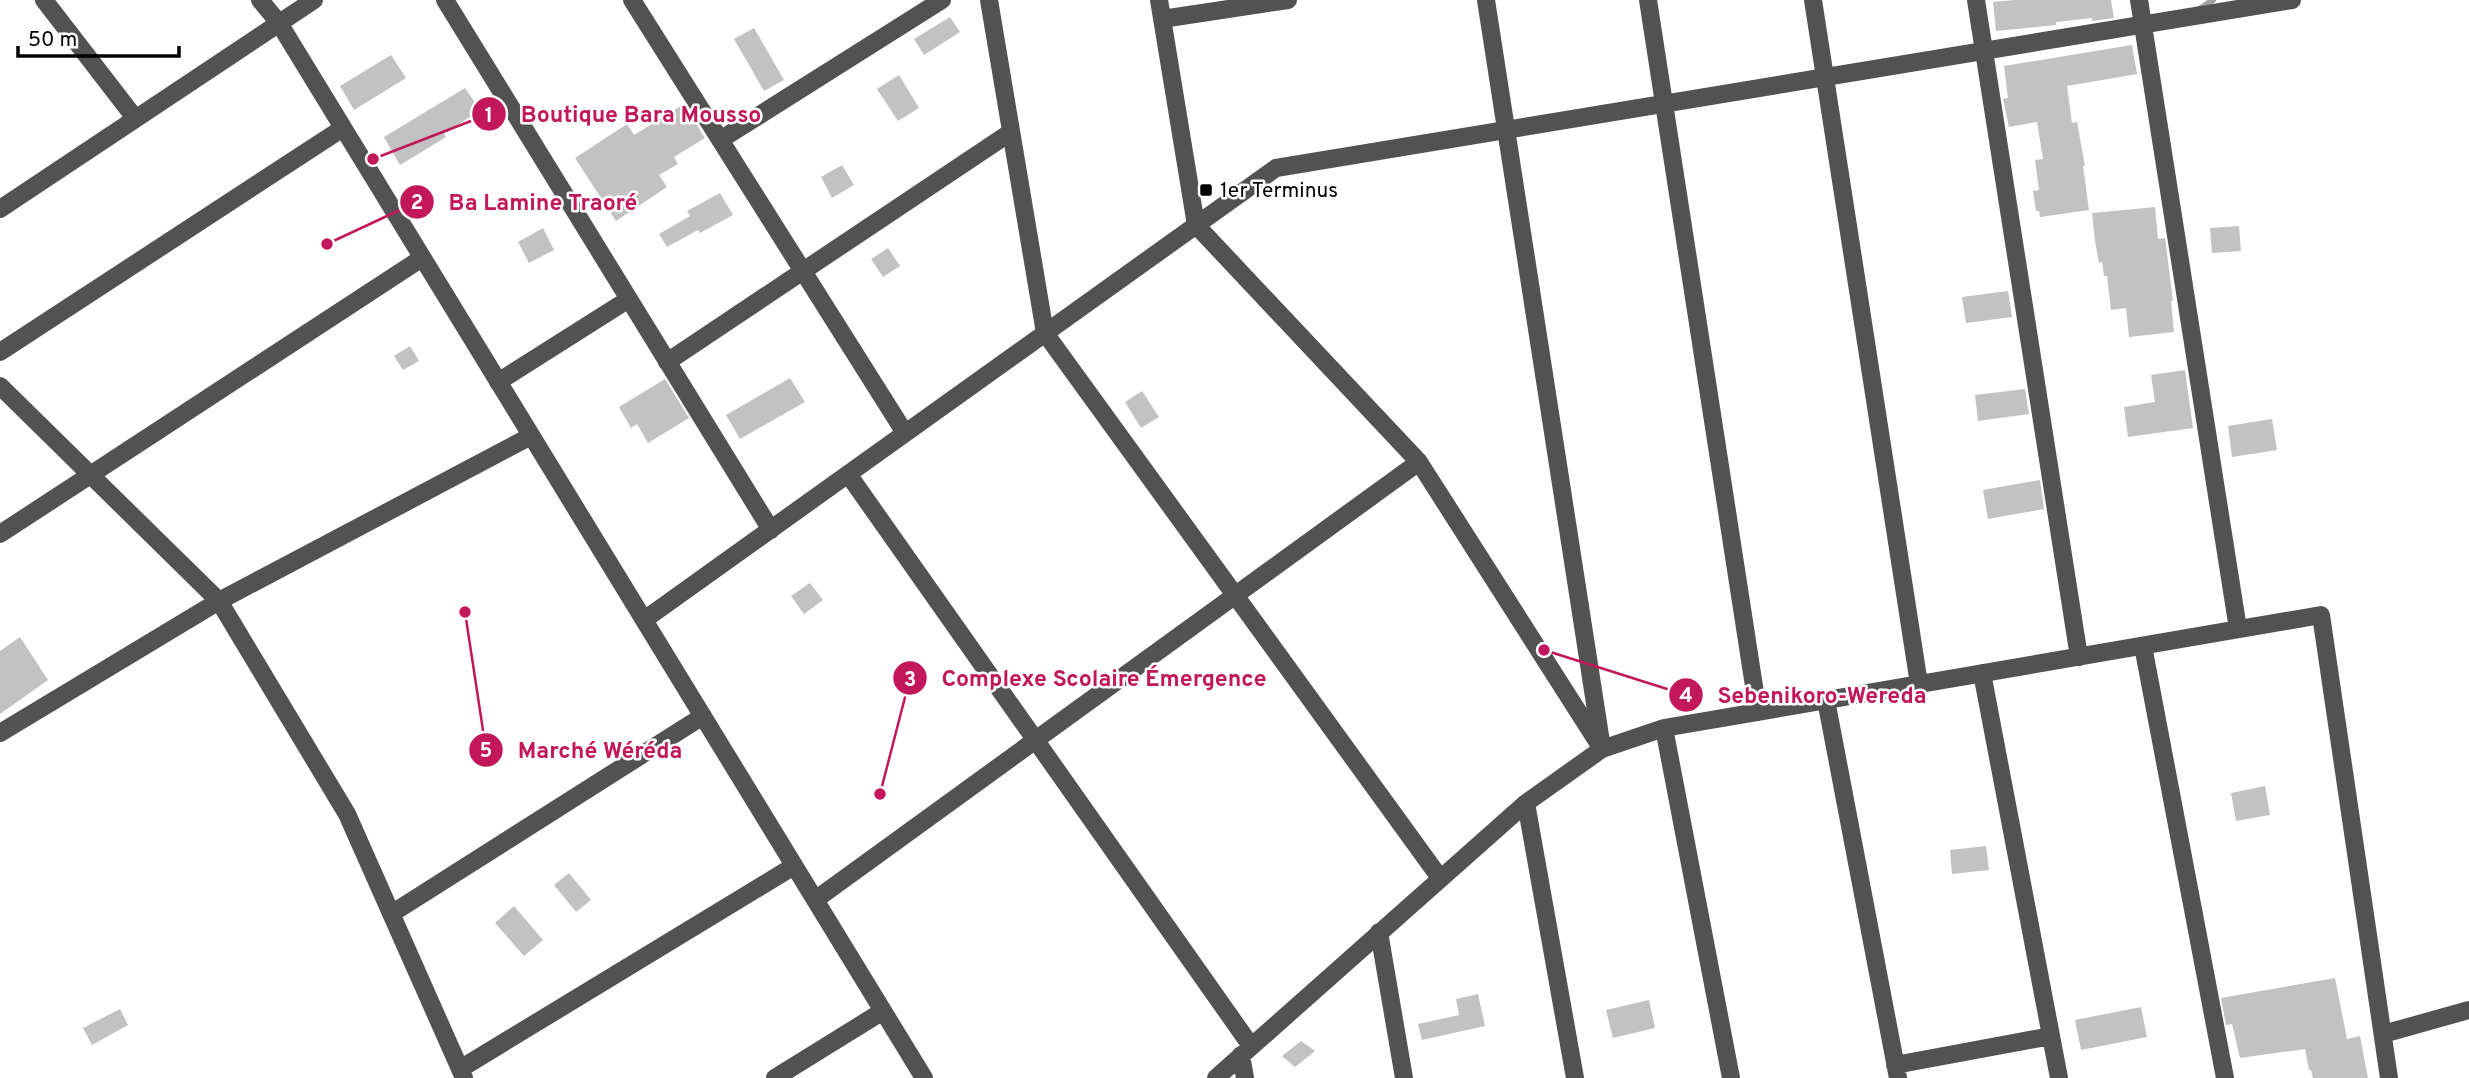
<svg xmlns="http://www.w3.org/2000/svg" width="2469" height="1078" font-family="Overpass,sans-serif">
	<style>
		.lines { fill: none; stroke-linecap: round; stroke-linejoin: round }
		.stream { stroke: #a0a0a0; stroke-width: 6 }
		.building { fill: #c2c2c2 }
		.minor { stroke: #525252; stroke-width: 18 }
		.poi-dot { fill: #000; stroke: #fff; stroke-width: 2.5 }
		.labels { text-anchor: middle; stroke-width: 5; stroke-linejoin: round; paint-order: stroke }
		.poi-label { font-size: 21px; fill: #000; stroke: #fff; text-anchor: start }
		.leader { fill: none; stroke: #c2185b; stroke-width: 2.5 }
		.callout-dot { fill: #c2185b; stroke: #fff; stroke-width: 2.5 }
		.mark-label { font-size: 21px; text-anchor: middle; font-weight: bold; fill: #fff }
		.callout-label { font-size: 23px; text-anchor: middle; font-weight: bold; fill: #c2185b; stroke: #fff; stroke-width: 5; stroke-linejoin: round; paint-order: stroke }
	</style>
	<rect width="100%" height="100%" fill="#fff"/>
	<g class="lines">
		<path class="stream" d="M2198 10 2213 0"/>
	</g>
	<path class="building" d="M2015 0H2111L2114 18 2092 21V18L2056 22V25L1996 31 1993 2Z
		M950 17 960 32 924 55 914 39Z
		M754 28 784 80 764 91 734 39Z
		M2132 45 2137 74 2067 86 2072 123 2077 122 2085 166H2083L2089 210 2040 217 2039 211H2036L2033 191 2039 190 2035 160 2043 159 2037 122 2009 127 2003 99 2008 98 2004 66Z
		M391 55 406 78 354 110 340 86Z
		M899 75 919 108 898 121 877 89Z
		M465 88 480 110 444 134 446 137 400 165 384 137Z
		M684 104 705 138 674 157 678 164 659 175 667 187 616 221 575 158 627 124 634 135Z
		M842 165 854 185 832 198 821 177Z
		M720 193 733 215 700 233 698 230 667 247 659 234 690 216 687 211Z
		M2155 207 2158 239 2165 238 2173 301H2171L2174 332 2129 337 2126 308 2111 310 2107 276H2104L2102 262 2099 263 2095 241 2092 213Z
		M2239 226 2241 251 2212 253 2210 228Z
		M543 228 554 250 529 263 518 242Z
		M888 248 900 266 883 277 871 259Z
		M2008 291 2012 317 1966 323 1962 297Z
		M410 346 419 361 403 370 394 356Z
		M2185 370 2193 428 2128 437 2124 407 2155 402 2151 375Z
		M790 378 805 402 740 439 726 415Z
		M665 379 689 418 648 443 637 424 631 428 619 407Z
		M2025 389 2029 414 1978 421 1975 395Z
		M1142 391 1159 417 1141 428 1125 402Z
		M2272 419 2277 450 2232 457 2228 426Z
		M2040 480 2044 509 1988 519 1983 490Z
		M810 583 823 600 804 614 791 596Z
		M20 637 48 680 0 714V651Z
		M2265 786 2270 815 2236 821 2231 793Z
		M1986 846 1989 870 1952 874 1950 850Z
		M569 873 591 900 576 912 554 885Z
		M514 906 543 940 524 956 495 923Z
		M2335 978 2347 1039 2360 1036 2368 1078H2313L2311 1070H2309L2305 1049 2240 1058 2232 1024 2226 1025 2221 998Z
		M1478 994 1485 1026 1422 1040 1418 1024 1459 1015 1456 999Z
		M1649 1000 1655 1028 1613 1038 1606 1010Z
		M2141 1007 2147 1037 2081 1050 2075 1020Z
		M120 1009 128 1025 92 1045 83 1028Z
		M1301 1041 1315 1051 1295 1067 1282 1056Z"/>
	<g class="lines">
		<path class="minor" d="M44 0 135 118
			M260 0 279 23 924 1078
			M445 0 771 530
			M632 0 905 433
			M989 0 1045 333 1440 878
			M1159 0 1196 225 1419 462 1602 749
			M1486 0 1601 742
			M1648 0 1758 712
			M1813 0 1919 684
			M1976 0 2079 657
			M2139 0 2238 629
			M1162 19 1288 0
			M720 140 942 0
			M0 209 314 0
			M0 352 343 128
			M667 362 1011 132
			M498 382 629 299
			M0 386 219 601 347 814 464 1078
			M848 474 1251 1046
			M0 534 422 258
			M644 620 1276 168 2292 0
			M2143 646 2225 1078
			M1982 673 2059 1078
			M1826 700 1898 1078
			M1664 728 1731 1078
			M0 733 219 601 531 436
			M1526 803 1575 1078
			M815 900 1419 462
			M391 914 703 716
			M1379 932 1404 1078
			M2383 1034 2469 1010
			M1241 1055 1245 1078
			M1895 1065 2051 1036
			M460 1069 794 866
			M775 1078 883 1011
			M1216 1078 1526 803 1602 749 1664 728 2321 615 2389 1078"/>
	</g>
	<rect class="poi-dot" x="1199" y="183" width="14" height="14" rx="3.5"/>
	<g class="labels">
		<g class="poi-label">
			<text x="1220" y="197">1er Terminus</text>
		</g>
	</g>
	<path class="leader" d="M373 159L489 114M327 244L417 202M880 794L910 678M1544 650L1686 695M465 612L486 750"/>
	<g class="callout-dot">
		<circle cx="373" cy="159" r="7"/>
		<circle cx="327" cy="244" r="7"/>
		<circle cx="880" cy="794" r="7"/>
		<circle cx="1544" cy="650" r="7"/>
		<circle cx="465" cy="612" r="7"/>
		<circle cx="489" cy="114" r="18"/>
		<circle cx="417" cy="202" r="18"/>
		<circle cx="910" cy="678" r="18"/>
		<circle cx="1686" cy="695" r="18"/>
		<circle cx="486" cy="750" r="18"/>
	</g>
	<g class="mark-label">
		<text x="489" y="122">1</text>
		<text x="417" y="209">2</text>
		<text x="910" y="686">3</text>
		<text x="1686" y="702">4</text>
		<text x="486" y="757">5</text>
	</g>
	<g class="callout-label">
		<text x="641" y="122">Boutique Bara Mousso</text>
		<text x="543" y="210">Ba Lamine Traoré</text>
		<text x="1104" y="686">Complexe Scolaire Émergence</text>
		<text x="1822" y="703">Sebenikoro-Wereda</text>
		<text x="600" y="758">Marché Wéréda</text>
	</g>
	<path d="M18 46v10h161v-10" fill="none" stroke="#000000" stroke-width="3.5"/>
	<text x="28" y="46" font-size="21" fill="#000000" stroke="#ffffff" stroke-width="5" paint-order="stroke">50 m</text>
</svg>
